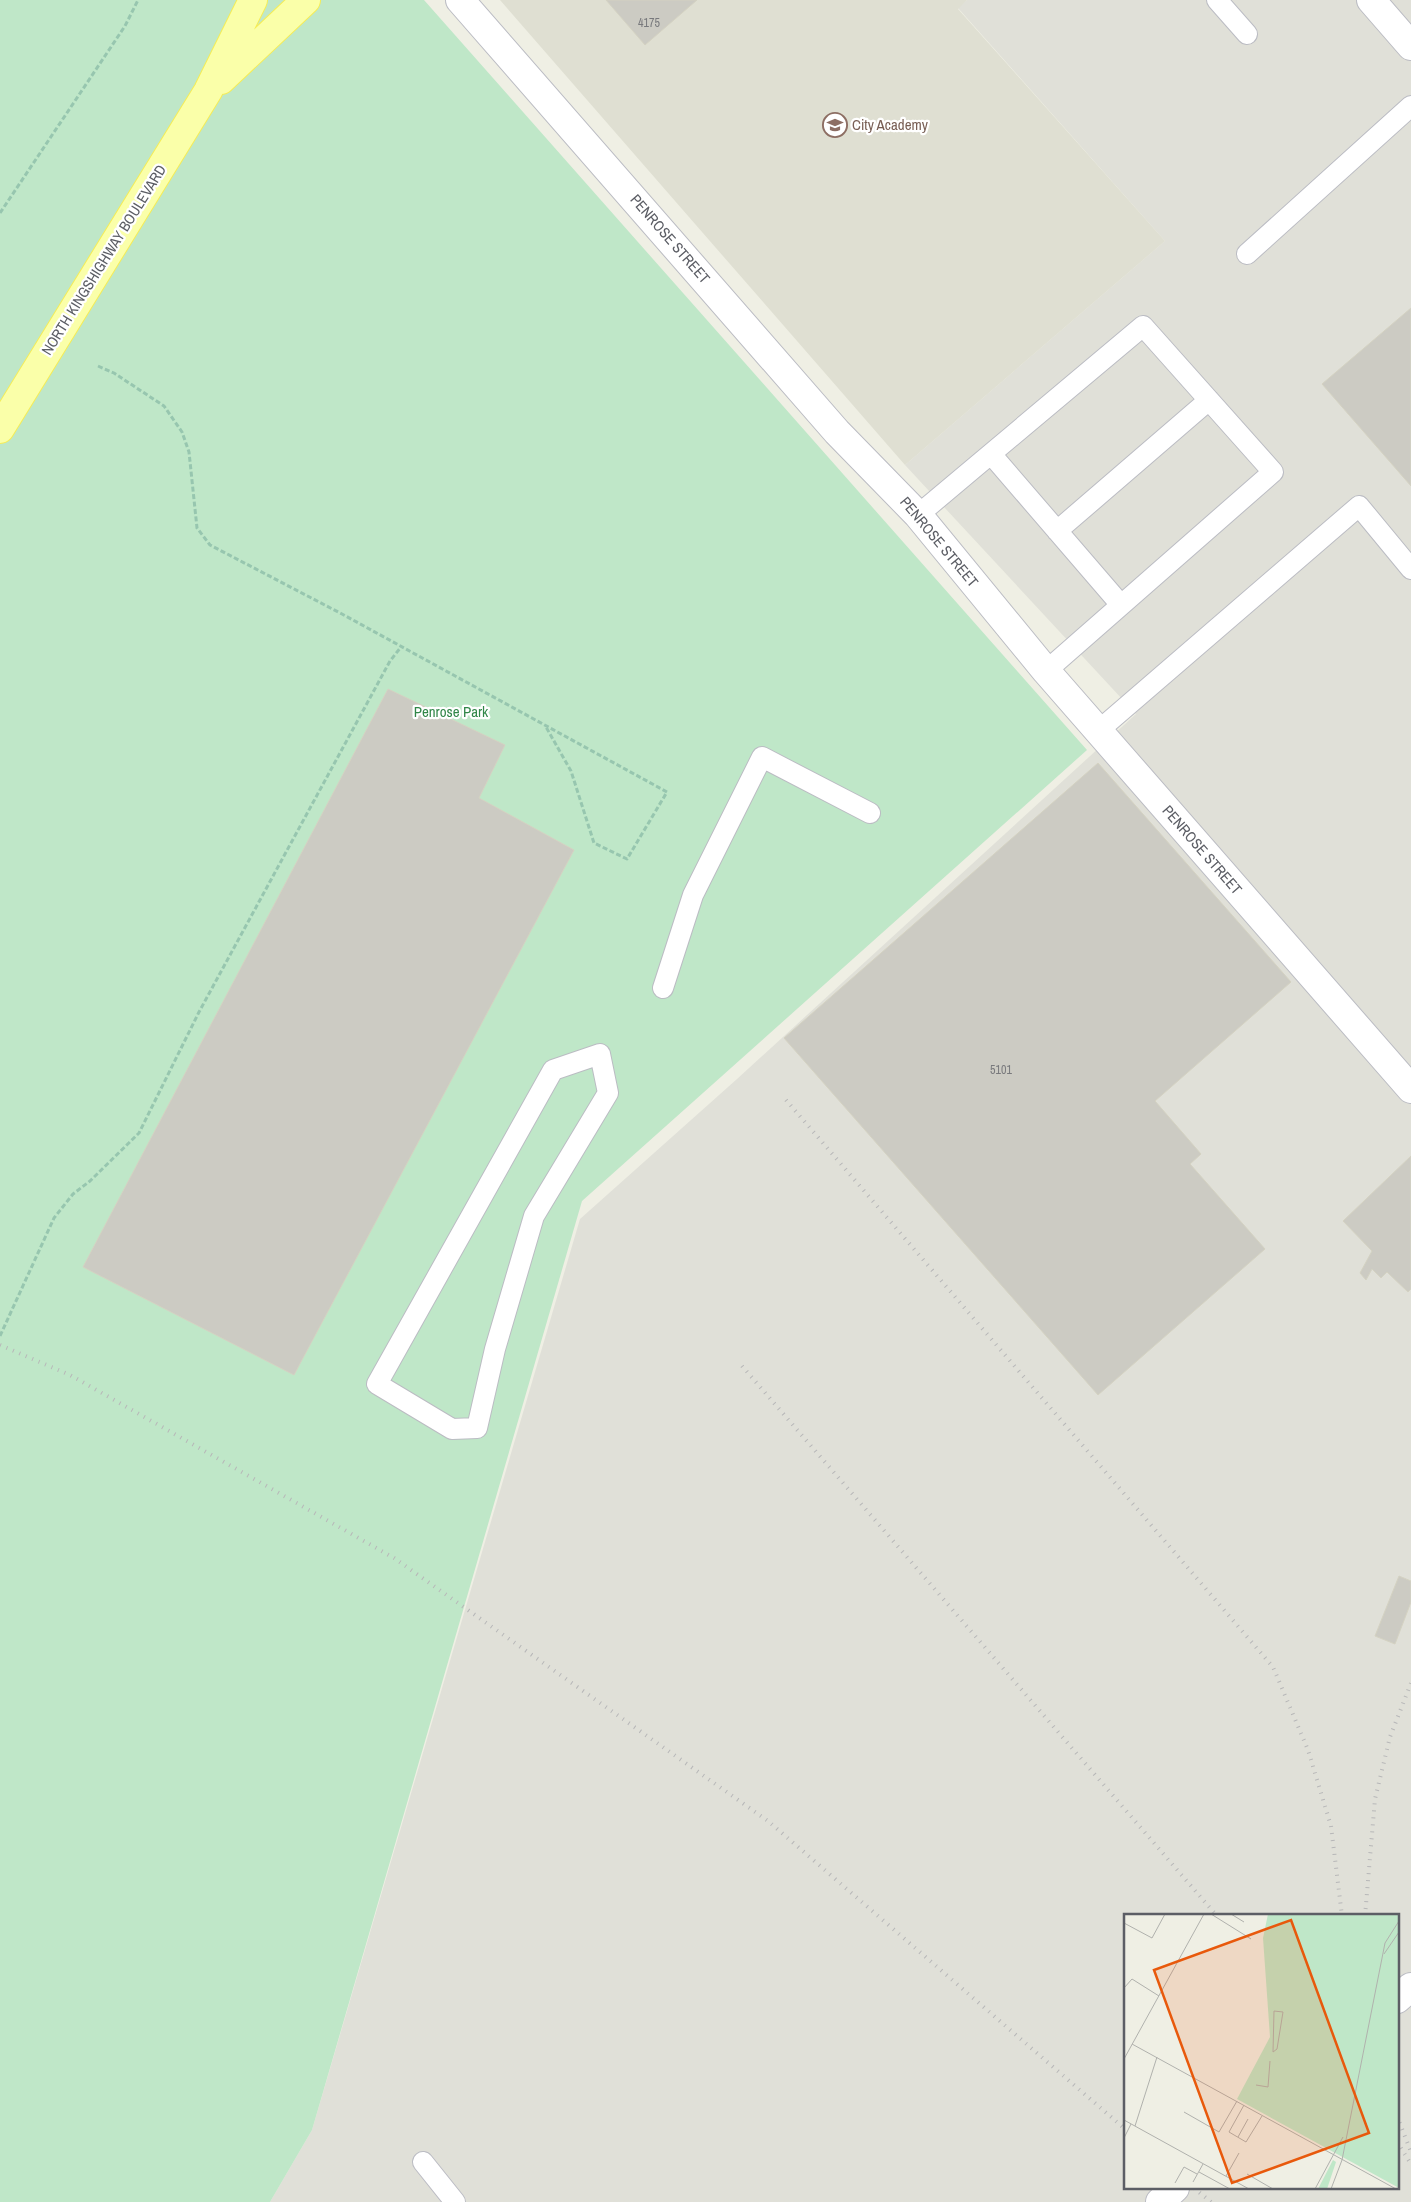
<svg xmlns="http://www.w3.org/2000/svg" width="1411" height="2202" font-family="'Archivo Narrow',sans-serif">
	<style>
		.industrial { fill: #e0e0d8; fill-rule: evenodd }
		.education { fill: #dfdfd2 }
		.green { fill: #bfe7c8 }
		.building { fill: #cccbc3; stroke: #d4d2c2 }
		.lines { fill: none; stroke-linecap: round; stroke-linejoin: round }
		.lane-casing { stroke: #bbbcc3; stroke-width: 22 }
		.street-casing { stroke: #bbbcc3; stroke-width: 30 }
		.primary-casing { stroke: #f6ed55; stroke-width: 30 }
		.path { stroke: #97c6af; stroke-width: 3; stroke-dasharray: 5 2.5; stroke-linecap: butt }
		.lane { stroke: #fff; stroke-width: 20 }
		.street { stroke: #fff; stroke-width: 28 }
		.primary { stroke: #faffa9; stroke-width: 28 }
		.rail { stroke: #b7b7b8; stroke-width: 4; stroke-dasharray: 1 6; stroke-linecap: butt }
		.labels { text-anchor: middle; stroke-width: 4.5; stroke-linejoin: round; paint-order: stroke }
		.number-label { font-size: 12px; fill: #78797c }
		.education-label { font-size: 15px; fill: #785e54; stroke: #fff; text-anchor: start }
		.street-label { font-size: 15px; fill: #5c5e65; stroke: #fff }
		.park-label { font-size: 15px; fill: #318648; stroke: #fff }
		.inset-road { fill: none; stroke: #b0b1ad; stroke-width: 1 }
		.view { fill: #e8590c; fill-opacity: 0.15; stroke: #e8590c; stroke-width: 2.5 }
		.inset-edge { fill: none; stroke: #5c5e65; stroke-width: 2.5 }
	</style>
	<rect width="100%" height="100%" fill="#efefe4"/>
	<path class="industrial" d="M967 0H1411V2202H270L312 2130 580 1219 737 1079 1136 714 905 465 1165 241 958 8ZM1125 1916H1397V2188H1125Z"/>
	<path class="education" d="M500 0H967L958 9 1165 241 905 465Z"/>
	<path class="green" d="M0 0H424L1087 750 582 1201 312 2130 270 2202H0Z"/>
	<path class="building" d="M606 0H697L645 45Z
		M1411 308V486L1322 384Z
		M388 689 505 745 479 798 574 850 294 1375 83 1267Z
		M1098 763 1291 982 1155 1101 1201 1154 1190 1164 1265 1249 1098 1395 784 1038Z
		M1411 1156V1289L1408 1292 1387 1272 1381 1278 1372 1269 1366 1280 1360 1273 1372 1251 1343 1221Z
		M1399 1576 1411 1581V1602L1395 1644 1375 1636Z"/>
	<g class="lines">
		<defs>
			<path id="lane" d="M1217 0 1247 34
				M1247 254 1411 106
				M991 454 1121 605
				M918 515 1143 326 1273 472 1046 671
				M1057 531 1209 400
				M1098 731 1359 506 1411 569
				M663 988 693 895 762 757 870 813
				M600 1054 608 1093 534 1216 495 1349 477 1428 452 1429 377 1384 553 1070Z
				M423 2162 455 2202"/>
			<path id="street" d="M460 0 837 432 918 515 1046 671 1411 1089
				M1371 0 1411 46
				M1397 1999 1411 1987
				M1160 2202 1175 2188"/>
			<path id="primary" d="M221 80 306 0
				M0 429 208 91 253 0"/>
		</defs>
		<use href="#lane" class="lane-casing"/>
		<use href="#street" class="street-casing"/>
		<use href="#primary" class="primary-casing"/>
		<path class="path" d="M0 213 125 26 138 0
			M98 366 114 373 164 406 182 432 189 452 197 528 210 545 342 614 667 792 627 859 594 843 571 771 546 727
			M0 1336 54 1218 73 1194 90 1181 139 1133 199 1012 371 696 390 661 401 647"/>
		<use href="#lane" class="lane"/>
		<use href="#street" class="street"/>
		<use href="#primary" class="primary"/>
		<path class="rail" d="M786 1100 1273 1667 1308 1750 1331 1826 1342 1916
			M0 1345 70 1375 394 1558 768 1821 1125 2129
			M742 1366 1217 1916
			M1365 1916 1375 1799 1390 1737 1411 1683
			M1397 2116 1411 2152
			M1397 2142 1411 2164
			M1194 2188 1211 2202"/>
	</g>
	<defs>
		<symbol id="school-ring" viewBox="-11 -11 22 22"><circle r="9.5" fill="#fff" stroke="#8d6e63" stroke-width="1.5"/><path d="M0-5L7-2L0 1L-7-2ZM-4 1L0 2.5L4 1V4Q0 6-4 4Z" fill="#8d6e63"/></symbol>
	</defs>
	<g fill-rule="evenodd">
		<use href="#school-ring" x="821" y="111" width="28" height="28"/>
	</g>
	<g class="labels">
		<g class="number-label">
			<text x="649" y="27">4175</text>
			<text x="1001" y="1074">5101</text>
		</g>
		<g class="education-label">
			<text x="852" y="130">City Academy</text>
		</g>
		<g class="street-label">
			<text transform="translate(670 239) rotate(49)" y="5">PENROSE STREET</text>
			<text transform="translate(104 260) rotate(-58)" y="5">NORTH KINGSHIGHWAY BOULEVARD</text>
			<text transform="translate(939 542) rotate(50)" y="5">PENROSE STREET</text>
			<text transform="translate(1202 850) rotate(49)" y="5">PENROSE STREET</text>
		</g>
		<g class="park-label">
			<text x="451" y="717">Penrose Park</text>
		</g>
	</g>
	<g transform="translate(1124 1914)">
		<rect width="275" height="275" fill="#efefe4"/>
		<path d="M144 0H275V274L113 185 146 123 139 24ZM209 246 212 248 203 275H194Z" fill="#bfe7c8"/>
		<path class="inset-road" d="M87 0 127 25M107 0 120 8M0 9 28 24 41 0M260 40 275 18M0 74 8 65 35 82M150 97 159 98 153 135 149 138ZM8 130 272 275M0 145 80 0M132 171 144 173 146 147M120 191 105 218 122 228 138 202M60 198 95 218 113 187M0 206 125 275M11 212 33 143M114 223 124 205M0 224 7 210M75 258 106 275M123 260 149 275M102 262 115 239M69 268 79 250M51 269 60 253 73 260M191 275 219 223M207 275 218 246 261 29 275 7"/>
		<path class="view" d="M167 6 245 219 108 269 30 56Z"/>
		<rect width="275" height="275" class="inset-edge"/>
	</g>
</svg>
